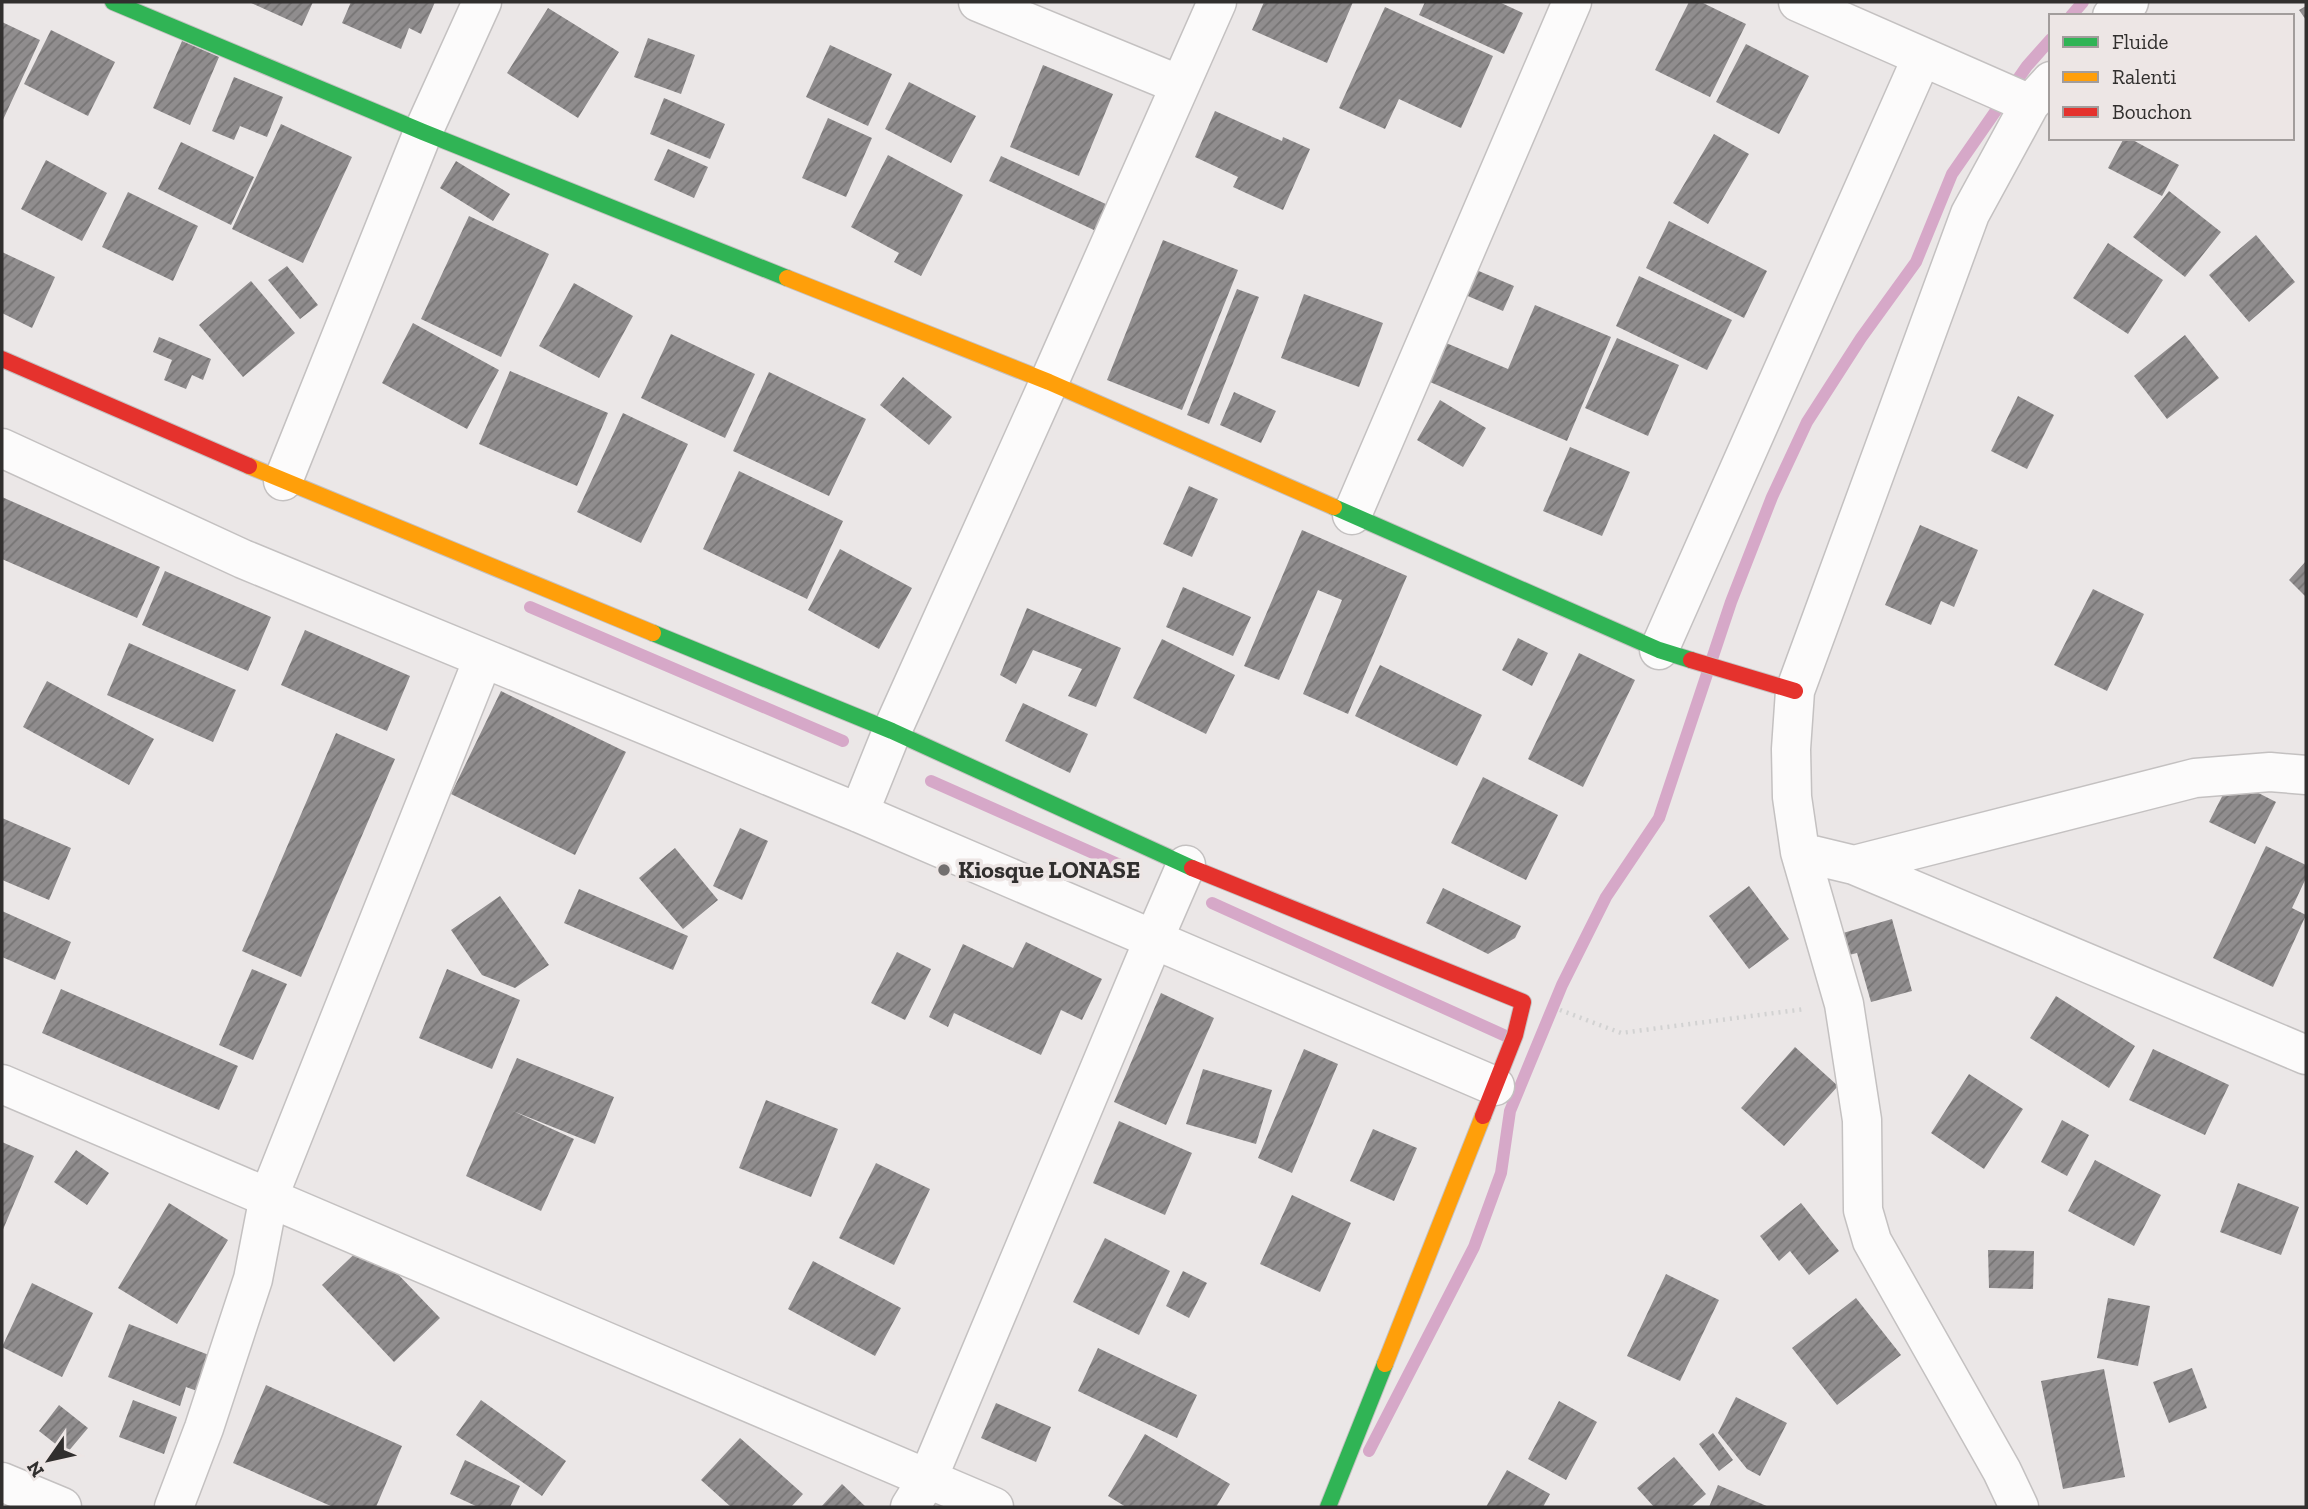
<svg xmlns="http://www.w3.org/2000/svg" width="2308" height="1509" font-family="'Zilla Slab',serif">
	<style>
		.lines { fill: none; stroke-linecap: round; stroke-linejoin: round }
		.stream { stroke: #d6a8c8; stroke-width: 12 }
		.building { fill: url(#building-hatch) }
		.street-casing { stroke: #c4c1c1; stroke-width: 41 }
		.fast-casing { stroke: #c4c1c1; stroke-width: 18 }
		.slow-casing { stroke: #c4c1c1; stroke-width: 18 }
		.jam-casing { stroke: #c4c1c1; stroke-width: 18 }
		.path { stroke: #d2d2d2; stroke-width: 4.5; stroke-dasharray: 2 5; stroke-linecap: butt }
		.street { stroke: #fcfbfb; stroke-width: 38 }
		.fast { stroke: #30b455; stroke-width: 16 }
		.slow { stroke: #ff9f0a; stroke-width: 16 }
		.jam { stroke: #e5322d; stroke-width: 16 }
		.poi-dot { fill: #726f6f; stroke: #ede6e5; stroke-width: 2.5 }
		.labels { text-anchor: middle; stroke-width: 7; stroke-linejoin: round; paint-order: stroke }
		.poi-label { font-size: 24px; font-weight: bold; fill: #312f2e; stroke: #ede6e5; text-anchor: start }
	</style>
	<defs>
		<pattern id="building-hatch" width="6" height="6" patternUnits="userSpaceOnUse" patternTransform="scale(1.75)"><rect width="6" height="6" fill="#908d8e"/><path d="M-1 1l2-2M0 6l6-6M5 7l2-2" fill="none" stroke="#767474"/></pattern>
	</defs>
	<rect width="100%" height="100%" fill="#ebe7e7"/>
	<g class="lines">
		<path class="stream" d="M2071 16 2083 2
			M530 607 843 741
			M931 781 1129 869
			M1212 903 1508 1037
			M1369 1451 1474 1247 1501 1173 1510 1111 1562 985 1606 897 1659 818 1731 602 1772 497 1807 422 1861 338 1916 262 1952 174 2027 66 2051 39"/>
	</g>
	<path class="building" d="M249 2H313L302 26Z
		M351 2H435L421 34 409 28 401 49 342 23Z
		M1264 2H1353L1327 63 1252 30Z
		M1425 2H1499L1523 13 1504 54 1419 15Z
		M1689 2H1701L1746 24 1710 97 1655 70Z
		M2306 6V20L2299 10Z
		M1385 7 1493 56 1461 128 1399 99 1385 129 1339 108Z
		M548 8 619 52 578 118 507 73Z
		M2 22 40 40 2 122Z
		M51 30 115 62 88 116 24 84Z
		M648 38 695 55 681 94 634 77Z
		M182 41 219 57 190 125 153 108Z
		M1746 44 1809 76 1779 134 1716 102Z
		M830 45 892 74 868 126 806 97Z
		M1043 65 1113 94 1079 176 1010 147Z
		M234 77 283 97 267 137 240 126 234 140 212 131Z
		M909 82 976 116 951 163 885 129Z
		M664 98 725 124 710 159 650 134Z
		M1215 111 1282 141 1283 137 1310 149 1283 210 1233 187 1238 177 1195 157Z
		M828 118 872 138 846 197 802 178Z
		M281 124 352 157 303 263 232 229Z
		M1714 134 1749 154 1708 224 1673 203Z
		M2124 138H2129L2179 165 2162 196 2108 168Z
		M181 142 254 177 231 225 158 189Z
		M668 149 708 167 694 198 654 180Z
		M888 155 963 195 921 276 894 262 899 253 851 227Z
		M1001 156 1108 205 1096 231 989 181Z
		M46 160 107 193 82 241 21 209Z
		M456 161 510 194 493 221 440 188Z
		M2169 191 2221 232 2185 277 2133 237Z
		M128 192 198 226 173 281 102 247Z
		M469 216 549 254 501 357 421 319Z
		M1669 221 1767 271 1744 318 1646 268Z
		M2256 235 2295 282 2249 322 2209 275Z
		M1163 240 1238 270 1182 410 1107 380Z
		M2108 243 2163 280 2128 334 2073 298Z
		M2 252 55 277 32 328 2 313Z
		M287 266 318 305 300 319 268 280Z
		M1474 269 1514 286 1503 311 1463 294Z
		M1639 276 1732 320 1707 370 1616 326Z
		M251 281 295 333 243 377 199 325Z
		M574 283 633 316 599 378 539 346Z
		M1237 289 1259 297 1209 424 1187 415Z
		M1304 294 1383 323 1359 387 1281 358Z
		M1535 305 1611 337 1567 441 1423 379 1439 340 1508 369Z
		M413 323 499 370 467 429 382 383Z
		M671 334 755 374 725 438 641 398Z
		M2185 335 2219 378 2167 419 2134 376Z
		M159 337 211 359 203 380 192 375 186 389 164 380 172 360 153 352Z
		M1617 338 1679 365 1648 436 1585 408Z
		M510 371 608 413 577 486 479 444Z
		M769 372 866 419 829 496 733 451Z
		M903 377 952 417 929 445 880 405Z
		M1234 392 1276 411 1261 443 1220 425Z
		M2018 396 2054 415 2027 469 1991 451Z
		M1440 400 1486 428 1463 467 1417 440Z
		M623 413 688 444 641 543 577 512Z
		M1570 447 1630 472 1602 536 1543 511Z
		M739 471 843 521 807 599 703 549Z
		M1189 486 1218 499 1192 557 1163 544Z
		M2 497 160 567 137 618 2 559Z
		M1920 525 1978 550 1954 607 1941 601 1931 625 1885 605Z
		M1302 530 1407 576 1348 714 1303 694 1342 600 1318 590 1279 680 1244 666Z
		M840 549 912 588 879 649 808 610Z
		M2306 561V597L2289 580Z
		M165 571 271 617 248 671 142 625Z
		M1183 587 1251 617 1233 656 1166 627Z
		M2093 589 2144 614 2107 691 2054 665Z
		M1027 608 1121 648 1096 707 1068 696 1082 669 1033 650 1016 684 1000 675Z
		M305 630 410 676 387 731 281 685Z
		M1518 638 1548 653 1532 686 1502 670Z
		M1162 639 1235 675 1206 734 1133 698Z
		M129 643 236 690 213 742 107 695Z
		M1579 653 1635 680 1583 787 1528 759Z
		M1380 665 1482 715 1457 766 1355 716Z
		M47 681 154 739 129 785 23 727Z
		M501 691 626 752 575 855 451 794Z
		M1023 703 1088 734 1070 773 1005 741Z
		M336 733 395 759 301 977 242 951Z
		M1483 777 1558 815 1526 880 1451 843Z
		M2231 779 2276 802 2255 844 2209 822Z
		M2 818 71 848 49 900 2 880Z
		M740 828 768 841 742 900 713 886Z
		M2266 846 2306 865V878L2292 908 2306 915 2273 987 2213 958Z
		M675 848 718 900 683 929 639 878Z
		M1749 886 1789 939 1749 969 1709 916Z
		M1443 888 1521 926 1515 938 1488 954 1426 923Z
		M579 889 688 936 673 970 564 923Z
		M500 896 549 965 515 988 482 975 451 930Z
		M2 911 71 942 55 980 2 957Z
		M1892 919 1912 991 1871 1002 1857 953 1849 955 1843 933Z
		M1026 942 1102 979 1082 1020 1061 1010 1041 1055 954 1013 948 1027 929 1017 963 944 1013 968Z
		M897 952 931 969 905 1020 871 1003Z
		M252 969 287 984 253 1060 219 1045Z
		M447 969 520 1000 492 1069 419 1038Z
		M61 989 238 1066 219 1110 42 1033Z
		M1161 993 1214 1018 1166 1125 1114 1102Z
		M2056 996 2135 1046 2109 1088 2030 1038Z
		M1795 1047 1838 1086 1784 1146 1741 1108Z
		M1304 1049 1338 1064 1292 1173 1258 1158Z
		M2153 1049 2229 1085 2205 1135 2129 1100Z
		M517 1058 614 1097 595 1144 513 1111 574 1139 541 1211 466 1176Z
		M1203 1069 1272 1090 1256 1144 1186 1124Z
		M1969 1074 2023 1109 1984 1169 1931 1133Z
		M766 1100 838 1129 811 1197 739 1168Z
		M2062 1120 2089 1135 2067 1176 2041 1162Z
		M1119 1121 1192 1153 1165 1215 1093 1183Z
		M1373 1129 1417 1148 1394 1201 1350 1181Z
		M2 1142 34 1156 2 1232Z
		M76 1150 109 1173 87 1205 54 1182Z
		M2095 1160 2161 1195 2134 1246 2068 1211Z
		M876 1163 930 1189 894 1265 839 1238Z
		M2238 1183 2299 1207 2281 1255 2220 1232Z
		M1292 1195 1351 1223 1320 1292 1260 1264Z
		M169 1203 228 1240 177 1324 118 1288Z
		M1801 1203 1839 1251 1809 1275 1790 1251 1779 1261 1760 1236Z
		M1105 1238 1170 1271 1139 1335 1073 1302Z
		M367 1242 440 1318 394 1362 322 1285Z
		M1988 1250 2034 1251 2033 1289 1989 1288Z
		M813 1261 901 1308 875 1356 788 1309Z
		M1183 1271 1207 1283 1189 1318 1166 1306Z
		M1666 1274 1719 1300 1680 1381 1627 1356Z
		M32 1283 93 1313 62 1377 2 1347Z
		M1856 1298 1901 1355 1837 1405 1792 1348Z
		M2108 1298 2150 1306 2138 1366 2097 1358Z
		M129 1324 214 1357 200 1392 186 1387 180 1406 108 1377Z
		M1098 1348 1197 1395 1177 1438 1078 1391Z
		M2192 1368 2207 1408 2169 1423 2153 1382Z
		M2104 1369 2125 1477 2063 1489 2041 1381Z
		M266 1385 402 1446 376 1507H333L233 1463Z
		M1736 1397 1787 1423 1760 1476 1747 1469 1718 1433Z
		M133 1400 177 1417 164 1454 119 1437Z
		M481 1400 566 1461 542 1496 456 1435Z
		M1559 1401 1597 1422 1566 1480 1528 1459Z
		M996 1403 1051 1427 1036 1462 981 1438Z
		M59 1405 88 1428 67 1453 39 1431Z
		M1713 1433 1733 1460 1719 1471 1699 1444Z
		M1145 1434 1230 1484 1216 1507H1126L1108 1496Z
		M740 1438 803 1494 791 1507H731L701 1480Z
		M1674 1457 1706 1494 1691 1507H1654L1637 1488Z
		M465 1460 520 1486 510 1507H478L450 1494Z
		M1507 1470 1550 1494 1543 1507H1486Z
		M842 1484 866 1507H821Z
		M1718 1485 1769 1507H1709Z"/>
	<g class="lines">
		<defs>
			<path id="street" d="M978 2 1180 85
				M1798 2 2030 104
				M2112 16 2129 2
				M2 448 243 559 859 813 1495 1086
				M283 481 423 132 482 2
				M1352 515 1572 2
				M1659 650 1922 57
				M859 813 892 731 1049 382 1217 2
				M1800 852 1854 865 2306 1055
				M1854 865 2195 778 2270 772 2306 775
				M2 1084 994 1507
				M2 1482 62 1507
				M174 1507 204 1428 253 1279 269 1196 483 659
				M910 1507 928 1478 1153 941 1186 865
				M2019 1507 2002 1471 1872 1241 1863 1210 1862 1120 1844 1004 1800 852 1792 797 1791 749 1795 691 1970 214 2030 104 2051 81"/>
			<path id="fast" d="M113 2 423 132 787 278
				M1334 507 1659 650 1691 660
				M653 633 892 731 1192 868
				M1328 1507 1385 1364"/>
			<path id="slow" d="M787 278 1049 382 1334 507
				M249 466 653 633
				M1385 1364 1483 1116"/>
			<path id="jam" d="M2 359 249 466
				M1691 660 1795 691
				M1192 868 1523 1002 1515 1035 1483 1116"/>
		</defs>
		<use href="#street" class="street-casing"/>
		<use href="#fast" class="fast-casing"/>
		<use href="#slow" class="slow-casing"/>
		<use href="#jam" class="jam-casing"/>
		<path class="path" d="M1560 1010 1621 1033 1805 1009"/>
		<use href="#street" class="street"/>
		<use href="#fast" class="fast"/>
		<use href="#slow" class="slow"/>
		<use href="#jam" class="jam"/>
	</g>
	<circle class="poi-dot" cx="944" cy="870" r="7"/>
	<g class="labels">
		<g class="poi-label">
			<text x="958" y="878">Kiosque LONASE</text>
		</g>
	</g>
	<rect width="2308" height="1509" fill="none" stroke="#312f2e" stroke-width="7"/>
	<rect x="2049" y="14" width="245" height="126" fill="#ede6e5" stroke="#a29d9c" stroke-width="2"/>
	<rect x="2063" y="37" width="35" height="10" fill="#30b455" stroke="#a29d9c" stroke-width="2"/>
	<text x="2112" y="49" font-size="21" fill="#312f2e">Fluide</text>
	<rect x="2063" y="72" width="35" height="10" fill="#ff9f0a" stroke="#a29d9c" stroke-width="2"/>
	<text x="2112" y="84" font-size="21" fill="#312f2e">Ralenti</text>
	<rect x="2063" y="107" width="35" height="10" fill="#e5322d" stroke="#a29d9c" stroke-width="2"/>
	<text x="2112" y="119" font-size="21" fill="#312f2e">Bouchon</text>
	<g transform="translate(49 1460) rotate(236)" stroke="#ede6e5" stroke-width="5" paint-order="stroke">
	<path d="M0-5L12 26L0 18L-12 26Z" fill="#312f2e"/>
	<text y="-10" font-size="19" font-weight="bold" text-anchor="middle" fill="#312f2e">N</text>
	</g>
</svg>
